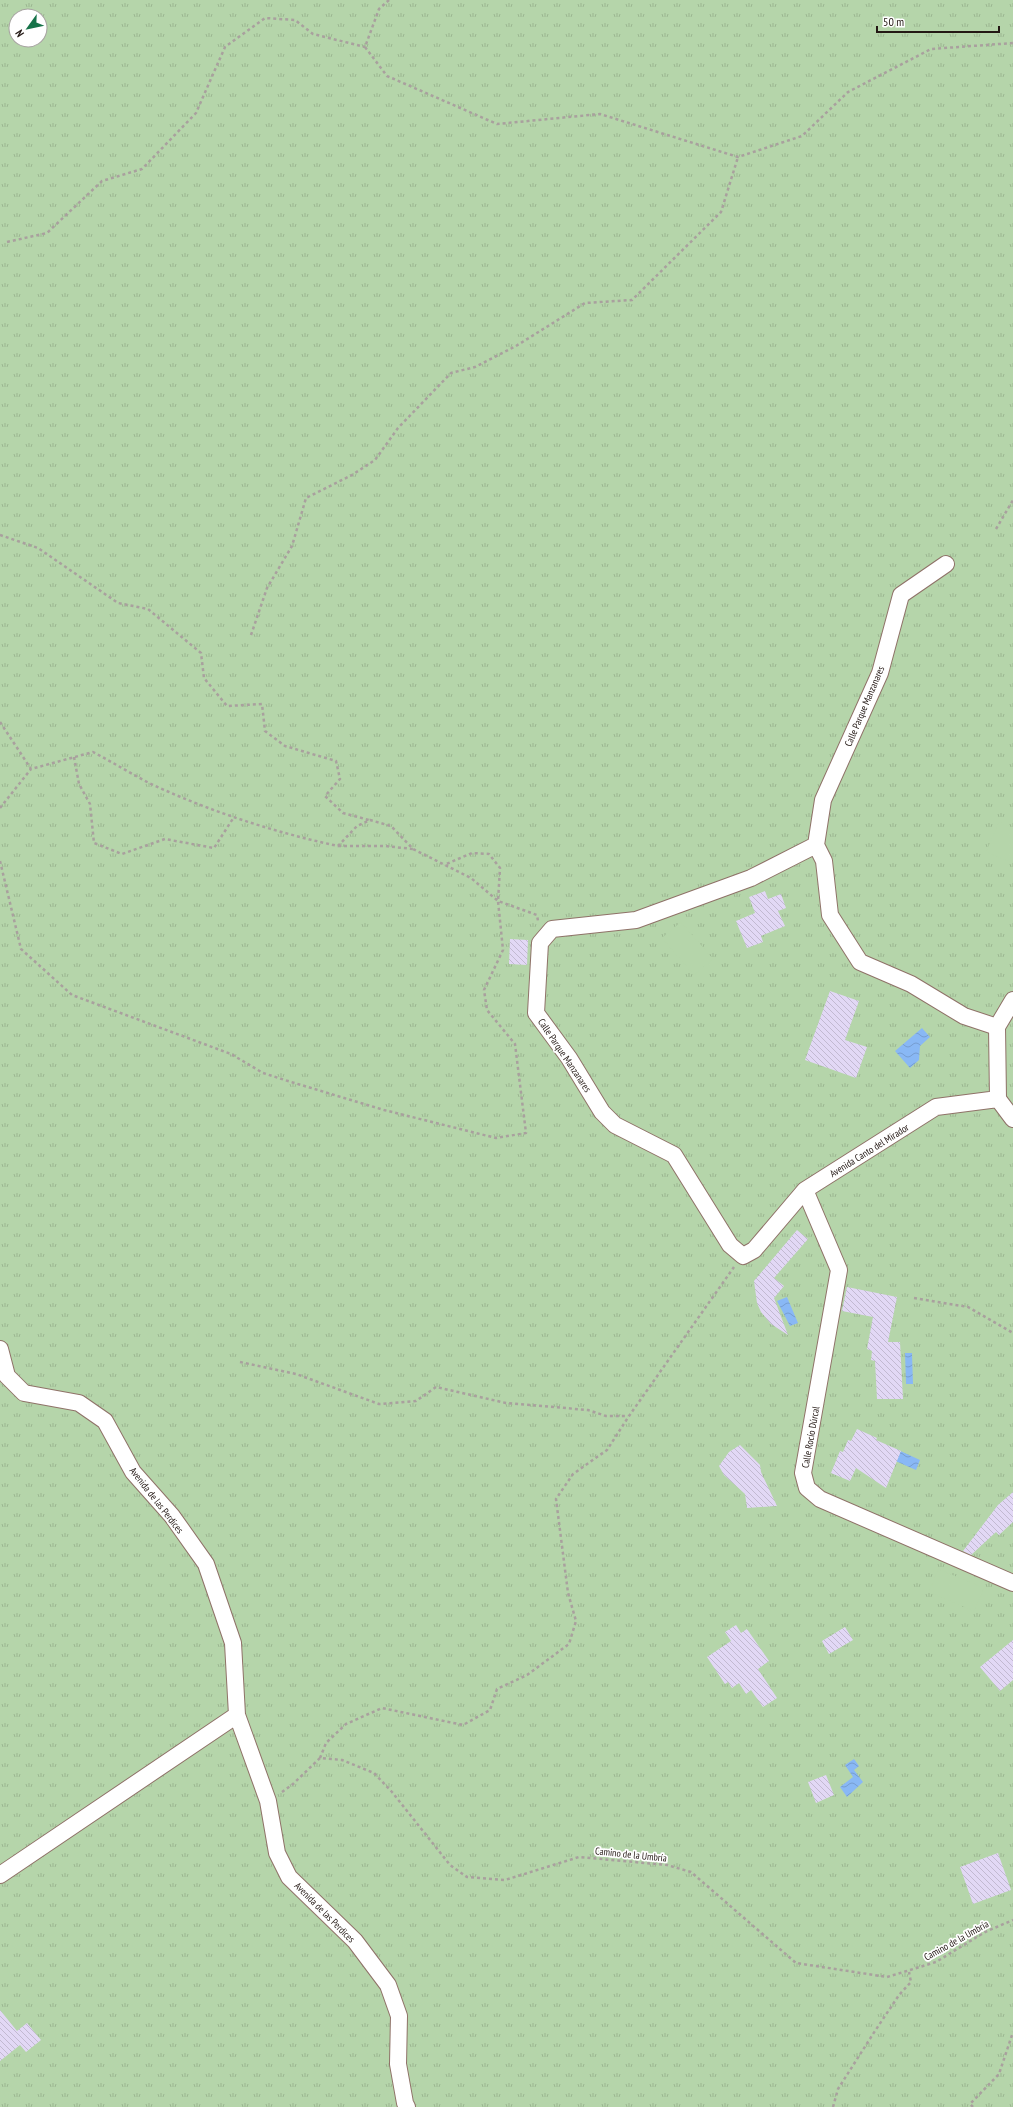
<svg xmlns="http://www.w3.org/2000/svg" width="1013" height="2107" font-family="'PT Sans Narrow',sans-serif">
	<style>
		.park { fill: url(#park-tufts); fill-rule: evenodd }
		.garden { fill: #b5d5aa }
		.water { fill: url(#water-waves) }
		.building { fill: url(#building-back-hatch) }
		.lines { fill: none; stroke-linecap: round; stroke-linejoin: round }
		.minor-casing { stroke: #8f7268; stroke-width: 18 }
		.path { stroke: #a9a09e; stroke-width: 2.5; stroke-dasharray: 3 3; stroke-linecap: butt }
		.minor { stroke: #fff; stroke-width: 16 }
		.labels { text-anchor: middle; stroke-width: 3.5; stroke-linejoin: round; paint-order: stroke }
		.street-label { font-size: 10px; fill: #231814; stroke: #fff }
	</style>
	<defs>
		<pattern id="park-tufts" width="24" height="20" patternUnits="userSpaceOnUse"><rect width="24" height="20" fill="#b5d5aa"/><path d="M3 7l-1-3M5 7V3M7 7l1-3M15 17l-1-3M17 17v-4M19 17l1-3" fill="none" stroke="#9bb691"/></pattern>
		<pattern id="water-waves" width="16" height="10" patternUnits="userSpaceOnUse"><rect width="16" height="10" fill="#89b8f5"/><path d="M0 5q4-4 8 0t8 0" fill="none" stroke="#769dd1"/></pattern>
		<pattern id="building-back-hatch" width="6" height="6" patternUnits="userSpaceOnUse"><rect width="6" height="6" fill="#e2d8f5"/><path d="M-1 5l2 2M0 0l6 6M5-1l2 2" fill="none" stroke="#c2b9d1"/></pattern>
	</defs>
	<rect width="100%" height="100%" fill="#fff8f6"/>
	<path class="park" d="M0 0H1013V2107H0ZM16 16H40V40H16Z"/>
	<path class="garden" d="M999 822 1013 828V863L986 852Z
		M681 922 713 959 694 975 662 938Z
		M938 1569 984 1588 974 1611 929 1592Z"/>
	<path class="water" d="M922 1028 930 1037 920 1046 919 1060 910 1068 895 1051Z
		M787 1297 798 1323 790 1326 777 1301Z
		M905 1353H912L913 1384H906Z
		M896 1449 920 1460 916 1470 891 1459Z
		M854 1759 859 1766 854 1770 863 1782 847 1797 840 1787 853 1777 845 1765Z"/>
	<path class="building" d="M765 891 768 899 781 894 786 908 778 911 785 926 761 936 763 942 747 948 736 921 755 913 749 897Z
		M510 939 528 940 527 965 509 964Z
		M830 991 859 1001 845 1040 867 1047 856 1078 805 1060Z
		M797 1230 808 1239 774 1278 784 1286 774 1298 788 1335 771 1324 761 1312 757 1303 754 1281Z
		M847 1287 897 1297 888 1342H900L903 1399H877L875 1361 871 1360 872 1351 867 1349 873 1317 842 1311Z
		M857 1429 877 1438 876 1440 901 1451 886 1488 856 1468 850 1481 831 1473 840 1451 843 1452 848 1440 851 1441Z
		M740 1445 760 1465 761 1472 777 1506 747 1508 745 1494 724 1475 719 1466 729 1452Z
		M1013 1492V1522L999 1535 996 1532 971 1555 963 1551 998 1505Z
		M736 1625 741 1633 747 1629 769 1661 758 1669 777 1698 763 1707 751 1690 746 1694 739 1683 732 1688 728 1682 725 1684 707 1657 731 1641 725 1632Z
		M845 1627 853 1640 829 1654 822 1641Z
		M1013 1640V1680L1000 1691 980 1667Z
		M826 1775 834 1795 816 1803 808 1782Z
		M998 1853 1011 1890 973 1904 960 1867Z
		M0 2010 17 2031 27 2023 41 2040 26 2052 20 2045 0 2061Z"/>
	<g class="lines">
		<defs>
			<path id="minor" d="M946 564 901 595 880 673 823 800 816 845 751 878 636 920 552 929 540 943 536 1013 569 1058 602 1112 615 1125 674 1155 730 1245 743 1256 754 1250 805 1190 936 1107 998 1099 1013 1119
				M816 845 824 861 830 915 860 962 911 984 964 1016 997 1027
				M998 1099 997 1027 1013 1000
				M805 1190 839 1270 803 1473 807 1488 820 1499 1013 1583
				M0 1349 7 1376 24 1393 79 1403 105 1421 133 1472 172 1516 206 1564 233 1643 237 1715 268 1801 277 1853 289 1877 355 1941 388 1985 399 2016 398 2064 405 2103 407 2107
				M0 1875 237 1715"/>
		</defs>
		<use href="#minor" class="minor-casing"/>
		<path class="path" d="M389 0 379 9 365 47 387 76 497 124 600 114 738 157 802 136 848 92 931 49 1013 43
			M7 242 47 233 102 181 142 169 196 113 225 47 265 18 295 20 313 34 365 47
			M996 529 1013 500
			M0 535 38 548 118 603 148 609 201 653 204 678 227 706 262 704 265 731 285 746 336 761 340 779 325 796 343 813 369 820
			M251 635 267 588 292 546 306 498 352 475 375 460 398 428 451 373 475 367 516 346 585 303 632 300 721 212 738 157
			M0 722 31 769 93 752C112 762 130 773 149 783 209 811 273 832 338 846L357 826 370 820 391 826 413 849 471 878 498 901 537 915 538 921
			M74 757 79 784 90 804 94 843 122 854 165 839 214 848 234 817
			M0 808 31 769
			M338 846H385L413 849
			M0 861 21 949 72 995 231 1054 263 1073 288 1081 384 1110 496 1138 526 1133 515 1044 487 1010 484 990 503 950 498 901 500 868 489 854 472 853 444 865
			M914 1298 968 1307 1013 1333
			M240 1362 296 1374 379 1404 416 1401 436 1387 506 1403 588 1410 606 1416H628
			M320 1758 326 1743 346 1724 382 1708 463 1725 490 1710 497 1689 527 1675 569 1644 576 1621 568 1593 556 1499 573 1474 607 1450 629 1416 734 1267
			M282 1792 293 1784 320 1758 342 1760 374 1773 392 1792 450 1865 467 1877 505 1880 579 1857 667 1865 691 1872 796 1963 887 1977 936 1962 985 1932 1013 1920
			M833 2107 838 2089 873 2034 899 1995 911 1982 909 1972
			M973 2107 970 2104 999 2074 1013 2032"/>
		<use href="#minor" class="minor"/>
	</g>
	<g class="labels">
		<g class="street-label">
			<text transform="translate(864 706) rotate(-67)" y="4">Calle Parque Manzanares</text>
			<text transform="translate(565 1055) rotate(56)" y="4">Calle Parque Manzanares</text>
			<text transform="translate(869 1150) rotate(-32)" y="4">Avenida Canto del Mirador</text>
			<text transform="translate(810 1437) rotate(-80)" y="4">Calle Rocío Dúrcal</text>
			<text transform="translate(157 1500) rotate(52)" y="4">Avenida de las Perdices</text>
			<text transform="translate(631 1854) rotate(6)" y="4">Camino de la Umbría</text>
			<text transform="translate(325 1912) rotate(45)" y="4">Avenida de las Perdices</text>
			<text transform="translate(956 1940) rotate(-29)" y="4">Camino de la Umbría</text>
		</g>
	</g>
	<g transform="translate(28 28) rotate(237)"><circle r="19" fill="#ffffff" stroke="#a7a3a1"/>
	<path d="M0-3L7 15L0 10L-7 15Z" fill="#167349"/>
	<text y="-6" font-size="11" font-weight="bold" text-anchor="middle" fill="#231814">N</text>
	</g>
	<path d="M877 26v6h122v-6" fill="none" stroke="#231814" stroke-width="2"/>
	<text x="883" y="26" font-size="12" fill="#231814" stroke="#ffffff" stroke-width="3" paint-order="stroke">50 m</text>
</svg>
